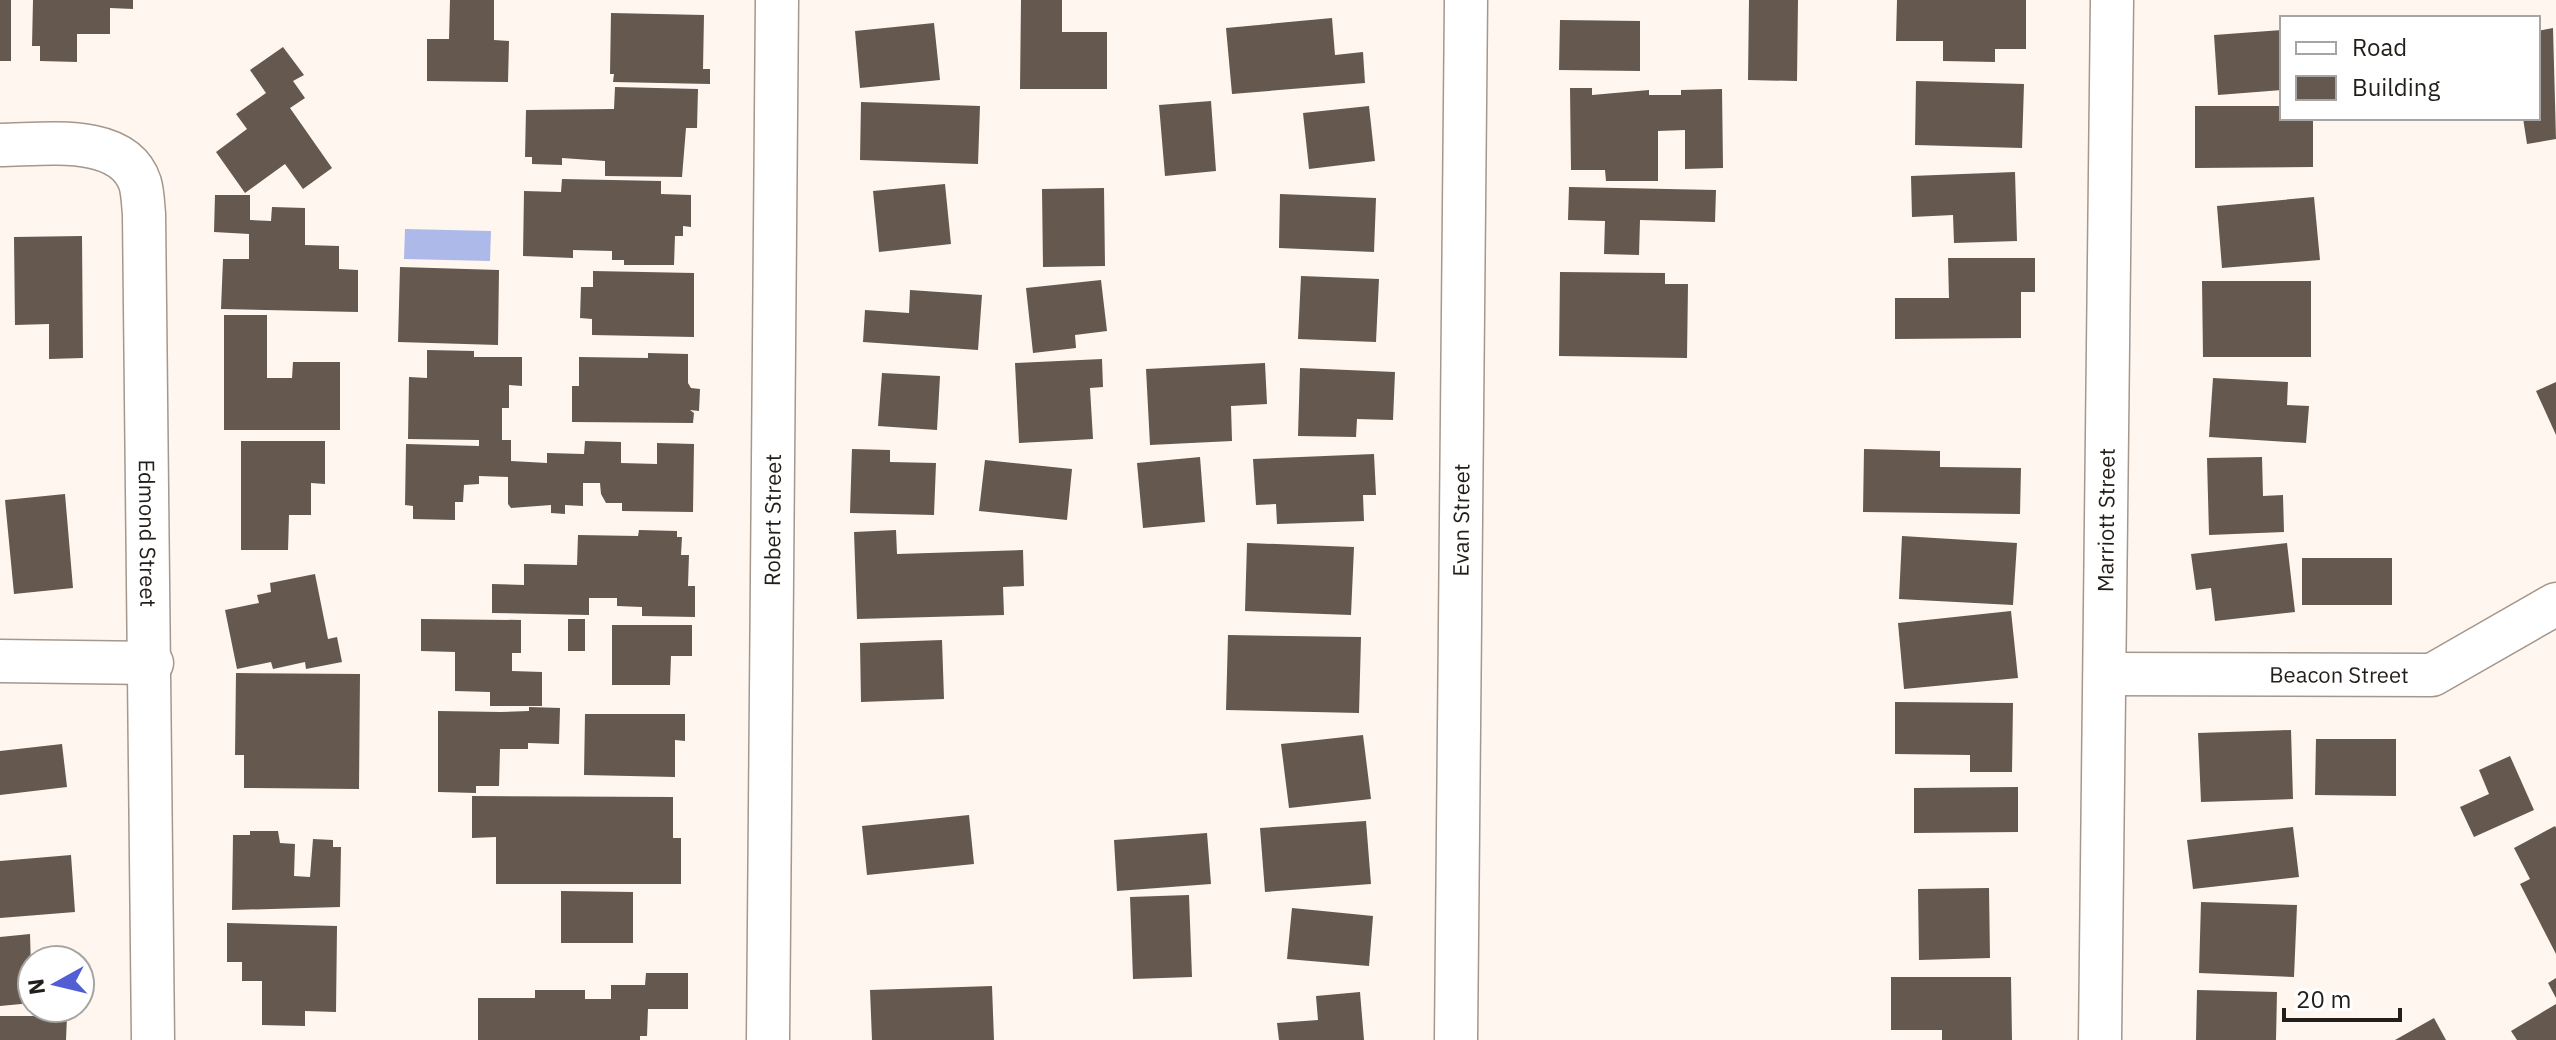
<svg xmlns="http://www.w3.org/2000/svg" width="2556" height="1040" font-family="'IBM Plex Sans',sans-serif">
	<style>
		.water { fill: #adb9e8 }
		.building { fill: #65584e }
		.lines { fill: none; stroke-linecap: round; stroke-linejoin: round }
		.street-casing { stroke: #a5978c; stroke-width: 45 }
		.street { stroke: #fff; stroke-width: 42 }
		.labels { text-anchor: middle; stroke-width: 8; stroke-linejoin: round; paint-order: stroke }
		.street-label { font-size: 22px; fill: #231e1a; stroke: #fff }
	</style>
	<rect width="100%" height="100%" fill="#fff6ef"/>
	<path class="water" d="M405 229 491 231 490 261 404 259Z"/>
	<path class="building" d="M0 0H11V61H0Z
		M33 0H133V9L110 8V34H77V62L40 61V46H32Z
		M450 0H494V40L509 41 508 82 427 81V39H449Z
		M1021 0H1062V32H1107V89H1020Z
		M1749 0H1798L1797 81 1748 80Z
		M1897 0H2026V49H1995V62L1943 61V41H1896Z
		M611 13 704 15 703 69H710V84L613 82 614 74H610Z
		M1332 18 1335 55 1363 52 1365 83 1232 94 1226 28Z
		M1560 20 1640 21V71L1559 70Z
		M934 23 940 80 860 88 855 31Z
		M2553 28 2556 139 2527 144 2523 118H2538V31Z
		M2282 30V90L2218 95 2214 35Z
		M283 47 304 75 293 81 305 98 290 108 332 168 303 189 285 164 245 193 216 152 247 129 236 114 266 93 250 70Z
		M1916 81 2024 84 2022 148 1915 145Z
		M615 87 698 89 697 128H686L682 177 605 176V161L562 158V165L532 164V157H525L526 110 614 109Z
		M1570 88H1592V95L1649 90V95H1681V90L1722 89 1723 168 1685 169V130L1658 131V181H1606L1605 170H1571Z
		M1211 101 1216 171 1165 176 1159 105Z
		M861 102 980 106 978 164 860 160Z
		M1369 106 1375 161 1309 169 1303 113Z
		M2195 106H2282V118H2313V167L2195 168Z
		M2015 172 2017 241 1954 243 1953 215 1912 217 1911 176Z
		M562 179 661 181V194L691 195V227L683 226V236H675L674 265H624V260H612V251L573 250V258L523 256 524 191 561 192Z
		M945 184 951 244 879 252 873 191Z
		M1569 187 1716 190 1715 222 1640 220 1639 255 1604 254 1605 221 1568 220Z
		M1104 188 1105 266 1043 267 1042 189Z
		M1280 194 1376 198 1374 252 1279 248Z
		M215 195H250V220L271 221 272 207 305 208V245L339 246V269L358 270V312L221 309 223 259H249V234L214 232Z
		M2314 197 2320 260 2222 268 2217 206Z
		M82 236 83 358 49 359V324L15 325 14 237Z
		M1948 258H2035V292H2021V338L1895 339V298H1949Z
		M400 267 499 270 498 345 398 342Z
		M593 271 694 273V337L592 335V319L580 318 581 287H593Z
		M1560 272 1665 273V284H1688L1687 358 1559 356Z
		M1301 276 1379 279 1376 342 1298 339Z
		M1101 280 1107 331 1075 335 1076 348 1033 353 1026 288Z
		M2202 281H2311V357H2203Z
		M910 290 982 295 978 350 863 342 865 310 909 313Z
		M224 315H267V378H292L293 362H340V430H224Z
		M427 350 474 351V357H522V386L509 385V408H502V440H511V461L547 463V453L584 454 585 441 621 442V463L657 464V443L694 444 693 512 622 511V503H606L601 494 600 483H583V506L565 505V514L551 513V505L511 508 508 504V477L479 476V484L464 485 463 502H455V520L413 519V506L405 505 406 444 479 446V440L408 439 409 377 427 378Z
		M648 353 688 354V383L691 388 700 389 699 411 690 410 694 413 693 423 572 422V386H579V357L648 358Z
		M1102 359 1103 387 1090 388 1093 439 1019 443 1015 363Z
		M1265 363 1267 404 1231 406 1232 441 1150 445 1146 369Z
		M1300 368 1395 372 1393 420 1357 419 1356 437 1298 436Z
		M882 373 940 376 937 430 878 426Z
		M2213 378 2288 382 2287 405 2309 406 2306 443 2209 437Z
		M2556 382V435L2536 391Z
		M241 441H325V484L311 483V515H289L288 550H241Z
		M852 449 890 450V462L936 463 934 515 850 513Z
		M1864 449 1940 451V467L2021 468 2020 514 1863 512Z
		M1374 454 1376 495H1363L1364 521 1277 524 1276 504 1256 505 1253 459Z
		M1200 457 1205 522 1143 528 1137 463Z
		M2262 457 2263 496 2283 495 2284 532 2209 535 2207 458Z
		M985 460 1072 469 1067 520 979 511Z
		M65 494 73 588 14 594 5 500Z
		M639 530 677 531V537H682L681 555H689L688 586H695V617L642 616V607L617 606V598H589V615L492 613V584L524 585V564L577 565 578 535 638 536Z
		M896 530 897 554 1023 550 1024 586 1003 587 1004 615 857 619 854 532Z
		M1902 536 2017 543 2013 605 1899 599Z
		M1247 543 1354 547 1351 615 1245 611Z
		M2287 543 2295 612 2215 621 2211 588 2196 590 2191 554Z
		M2302 558H2392V605H2302Z
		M315 574 328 639 337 637 342 662 306 669 305 662 273 669 271 662 237 669 225 610 259 603 257 595 271 592 270 583Z
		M2011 611 2018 678 1904 689 1898 623Z
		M421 619 521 620V653H512V671L542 672V706H490V692L455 691V652L421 651Z
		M568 619H585V651H568Z
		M612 625H692V656H671L670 685H612Z
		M1228 635 1361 637 1359 713 1226 710Z
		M942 640 944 699 861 702 860 643Z
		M236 673 360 674 359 789 244 788V755H235Z
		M1895 702 2013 703 2012 772H1970V755L1895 754Z
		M529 707 560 708 559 744 528 743V749H500L499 786H476V793L438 792V711L501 712 529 711Z
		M585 714H685V741L675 740V777L584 775Z
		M2291 730 2293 799 2201 802 2198 733Z
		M1363 735 1371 799 1289 808 1281 744Z
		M2316 739H2396V796L2315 795Z
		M62 744 67 787 0 795V751Z
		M2510 756 2534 810 2474 837 2460 807 2489 794 2479 770Z
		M2018 787V832L1914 833V788Z
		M472 796 673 797V838H681V884H496V837L472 838Z
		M969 815 974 864 867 875 862 826Z
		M1366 821 1371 884 1265 892 1260 828Z
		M2555 826 2556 828V954L2520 884 2530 879 2514 848Z
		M2293 827 2299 877 2193 889 2187 840Z
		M250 831H278L280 843 295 844 294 876 310 877 313 839 333 840V847H341L340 907 232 910 233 835H250Z
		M1207 833 1211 884 1117 891 1114 840Z
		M71 855 75 912 0 918V861Z
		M1989 888 1990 958 1919 960 1918 889Z
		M561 891 633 892V943H561Z
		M1189 895 1192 977 1133 979 1130 897Z
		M2201 902 2297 905 2294 977 2199 973Z
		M1292 908 1373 916 1369 966 1287 959Z
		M227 923 337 926 336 1012 305 1011V1026L262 1025V981H242V962H227Z
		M30 934 32 1003 0 1006V937Z
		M646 973H688V1009H648L647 1036H640V1040H478V998H535V990H585V999H611V985H645Z
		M1891 977H2011L2012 1040H1942V1030H1891Z
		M2556 978V998L2548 983Z
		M992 986 994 1040H872L870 990Z
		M2197 990 2277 992 2276 1040H2196Z
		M1360 992 1364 1040H1279L1277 1023 1318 1020 1316 996Z
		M2556 1004V1040H2517L2511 1031Z
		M0 1016H67L66 1040H0Z
		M2434 1018 2446 1040H2395Z"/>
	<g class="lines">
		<defs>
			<g id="street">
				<path id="s1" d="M0 145C43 145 123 132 140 183 143 193 143 205 144 214L153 1040"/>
				<path d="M0 661 152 663"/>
				<path id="s2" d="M2105 674 2432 675 2556 604"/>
				<path id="s3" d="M768 1040 777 0"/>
				<path id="s4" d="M1456 1040 1466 0"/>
				<path id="s5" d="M2100 1040 2112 0"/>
			</g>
		</defs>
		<use href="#street" class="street-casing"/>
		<use href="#street" class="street"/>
	</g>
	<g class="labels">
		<g class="street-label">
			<text dy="8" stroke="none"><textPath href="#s3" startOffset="520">Robert Street</textPath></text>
			<text dy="8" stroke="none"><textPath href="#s4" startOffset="520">Evan Street</textPath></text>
			<text dy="8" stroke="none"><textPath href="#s5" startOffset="520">Marriott Street</textPath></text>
			<text dy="8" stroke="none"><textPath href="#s1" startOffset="506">Edmond Street</textPath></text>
			<text dy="8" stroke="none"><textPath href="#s2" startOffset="234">Beacon Street</textPath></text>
		</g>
	</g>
	<rect x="2280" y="16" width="260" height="104" fill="#ffffff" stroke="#a7a5a3" stroke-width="2"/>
	<rect x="2296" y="42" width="40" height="12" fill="#ffffff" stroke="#a7a5a3" stroke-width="2"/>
	<text x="2352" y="56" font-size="24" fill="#231e1a">Road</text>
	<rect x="2296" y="76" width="40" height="24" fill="#65584e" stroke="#a7a5a3" stroke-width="2"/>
	<text x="2352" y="96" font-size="24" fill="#231e1a">Building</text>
	<g transform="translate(56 984) rotate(262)"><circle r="38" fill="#ffffff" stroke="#a7a5a3" stroke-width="2"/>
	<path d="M0-6L14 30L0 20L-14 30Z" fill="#525ed4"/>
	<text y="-12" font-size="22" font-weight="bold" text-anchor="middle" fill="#231e1a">N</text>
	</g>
	<path d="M2284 1008v12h116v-12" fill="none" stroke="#231e1a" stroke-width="4"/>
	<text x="2296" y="1008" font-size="24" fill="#231e1a" stroke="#ffffff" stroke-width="6" paint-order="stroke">20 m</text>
</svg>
